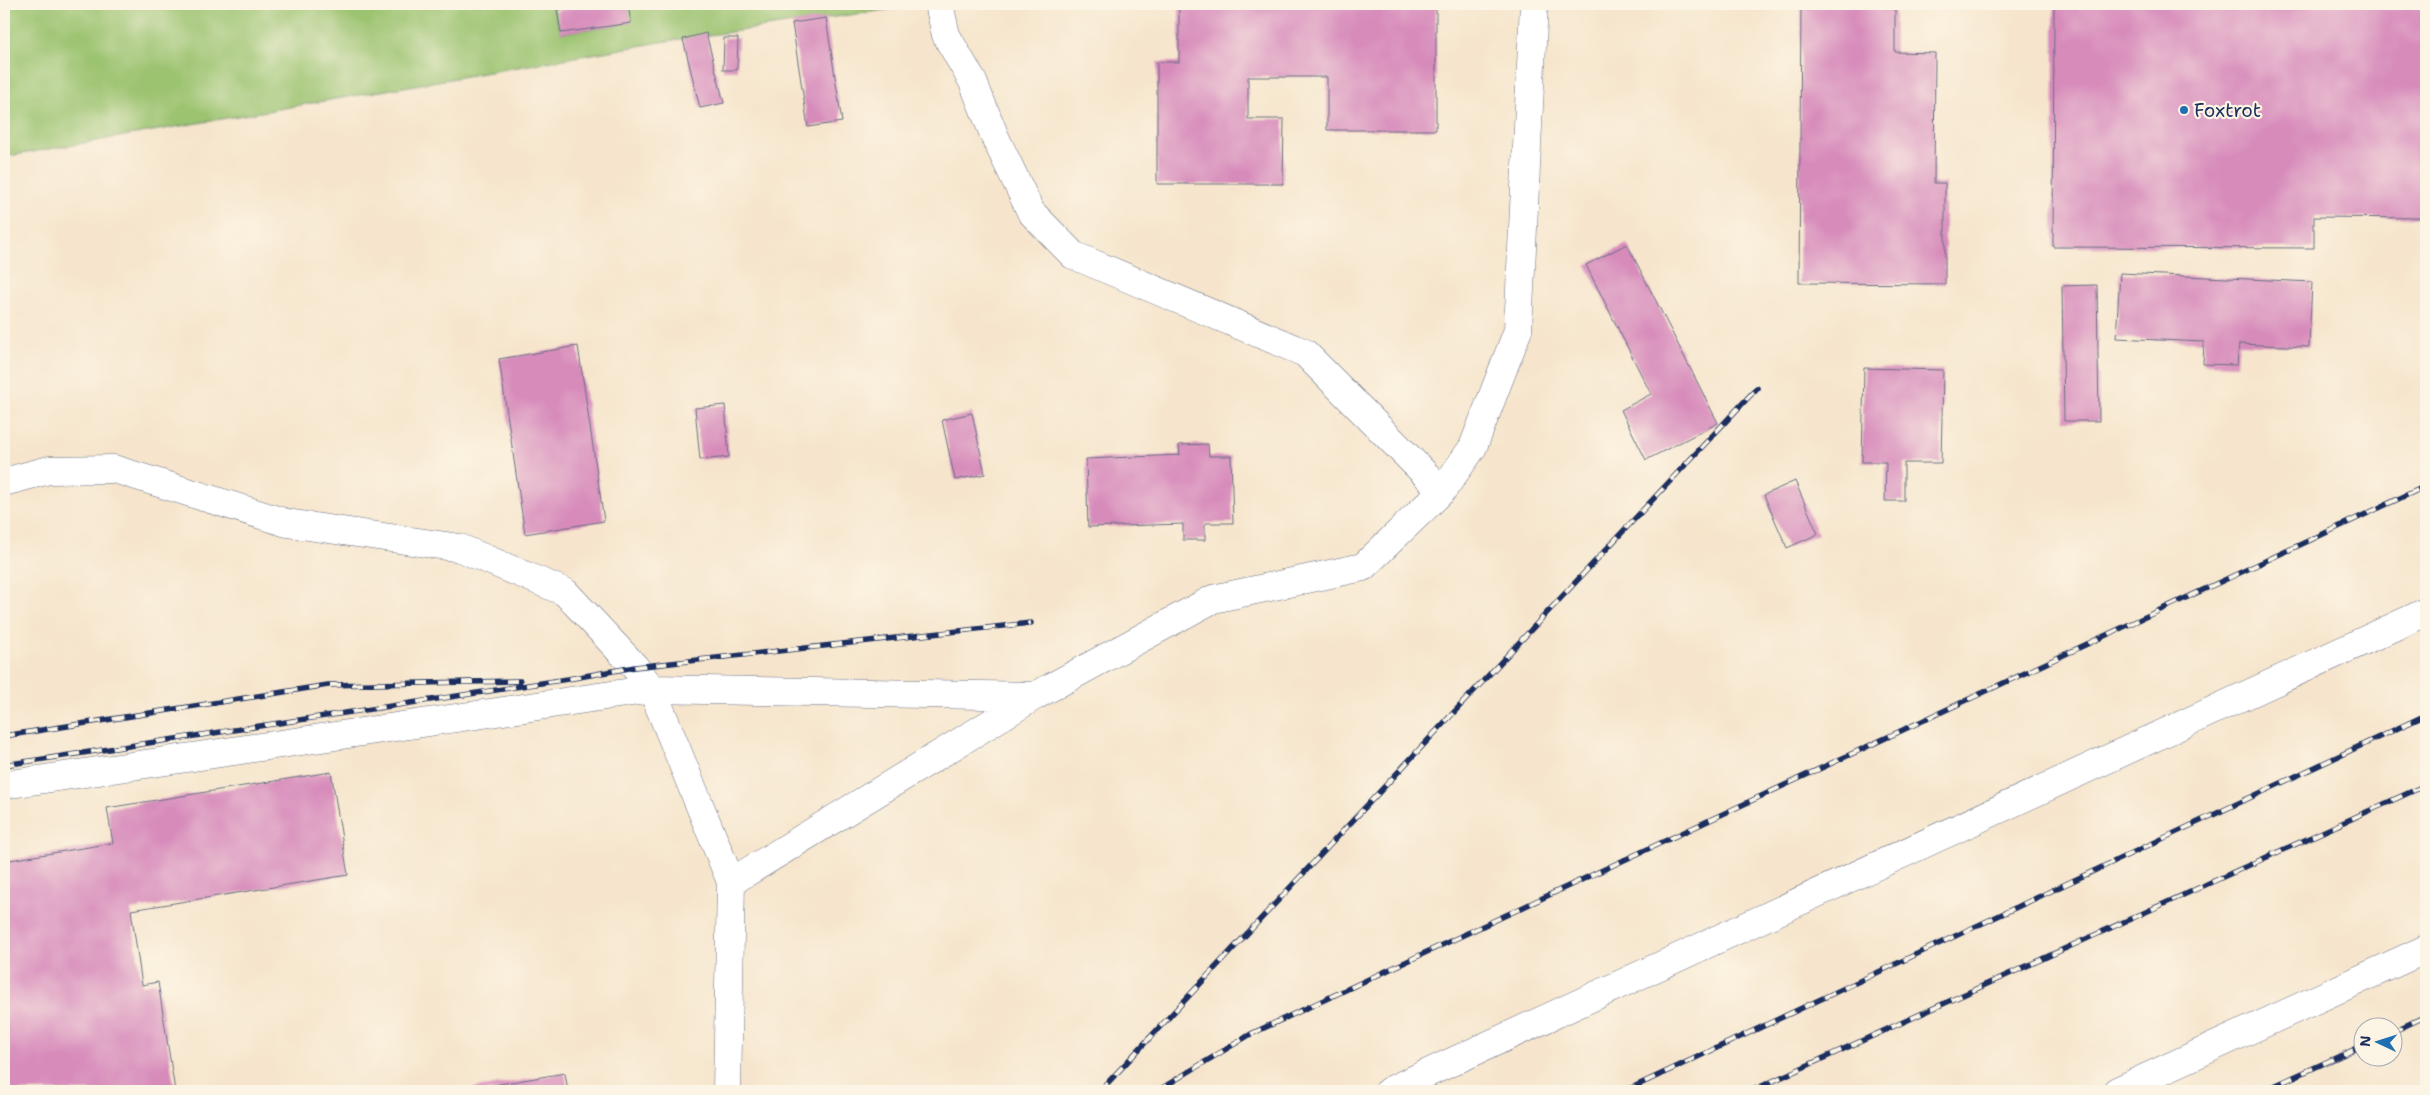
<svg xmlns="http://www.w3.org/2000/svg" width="2430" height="1095" font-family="'Shantell Sans',sans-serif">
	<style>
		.green { fill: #9bc36f; stroke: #5b7966 }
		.building { fill: #d78bbb }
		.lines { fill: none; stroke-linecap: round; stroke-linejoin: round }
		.minor-casing { stroke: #686f84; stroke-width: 29 }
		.minor { stroke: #fff; stroke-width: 28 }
		.rail-casing { stroke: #1b2f5e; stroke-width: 5.5 }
		.rail { stroke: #fcf5e5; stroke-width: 4; stroke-dasharray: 11; stroke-linecap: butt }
		.poi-dot { fill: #1f6fb2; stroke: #fcf5e5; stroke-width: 2 }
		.labels { text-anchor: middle; stroke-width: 4.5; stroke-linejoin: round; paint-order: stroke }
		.poi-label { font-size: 19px; fill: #1b2f5e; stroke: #fcf5e5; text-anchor: start }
	</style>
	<rect width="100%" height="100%" fill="#fcf5e5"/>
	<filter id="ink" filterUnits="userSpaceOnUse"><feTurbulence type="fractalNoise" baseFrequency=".02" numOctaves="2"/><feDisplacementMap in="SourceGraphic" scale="10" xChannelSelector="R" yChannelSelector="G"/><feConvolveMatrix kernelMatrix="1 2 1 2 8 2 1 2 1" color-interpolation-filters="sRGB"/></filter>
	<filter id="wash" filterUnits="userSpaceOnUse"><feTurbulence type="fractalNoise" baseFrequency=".0096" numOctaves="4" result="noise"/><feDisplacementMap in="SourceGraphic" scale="20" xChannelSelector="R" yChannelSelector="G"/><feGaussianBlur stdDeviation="1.12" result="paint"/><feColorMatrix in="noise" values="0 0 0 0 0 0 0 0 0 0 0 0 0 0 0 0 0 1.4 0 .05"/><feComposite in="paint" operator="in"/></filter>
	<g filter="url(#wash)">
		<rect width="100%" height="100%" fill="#f6e5cc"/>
		<path class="green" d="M4 4H553L561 33 630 23 628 4H891L892 9 661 42 4 157Z"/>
		<g id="blocks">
			<path class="building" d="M601 4H628L631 23 561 33 557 10Z
				M1179 4H1436V130H1327V77H1248V119H1284L1283 184H1157V62H1179Z
				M1801 4H1895V52L1935 53 1934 183H1945V284L1799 283Z
				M2054 4H2426V218L2314 217V248L2053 247Z
				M826 18 842 122 808 127 792 23Z
				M706 33 724 103 700 108 683 39Z
				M724 38H738L737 70H723Z
				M1627 244 1718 423 1646 460 1621 410 1651 394 1586 265Z
				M2120 273 2312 282 2309 347 2239 344 2237 365 2203 364 2204 342 2116 338Z
				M2097 285 2099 421H2064L2062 286Z
				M578 346 604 521 525 534 499 359Z
				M1864 368 1943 370 1941 463H1904V501H1885L1886 462H1862Z
				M725 405 729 457 700 460 695 408Z
				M972 413 985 474 955 480 942 420Z
				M1208 444 1209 456H1231L1233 523H1205V540H1183V524L1088 527 1086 459 1180 455 1179 445Z
				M1795 481 1818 534 1787 548 1764 495Z
				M331 772 348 875 131 910 142 985 158 982 175 1091H4V861L113 843 107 808Z
				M565 1073 568 1091H464V1090Z"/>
		</g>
	</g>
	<g filter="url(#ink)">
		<use href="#blocks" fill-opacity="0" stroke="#686f84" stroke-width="1"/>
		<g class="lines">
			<defs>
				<path id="minor" d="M939 4 946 35 973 82 995 137 1031 212 1073 255 1305 353 1442 491
					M4 482 49 470 114 469 287 523 460 548 565 592 635 667 652 689 731 882 727 1091
					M4 785 652 689 1035 696
					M731 882 1035 696 1213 599 1363 567 1442 491 1473 447 1518 330 1534 4
					M1389 1091 2426 612
					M2117 1091 2426 949"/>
			</defs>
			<use href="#minor" class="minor-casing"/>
			<use href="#minor" class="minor"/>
			<defs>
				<path id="rail" d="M4 736 328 685 520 681
					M4 765 568 679 635 667 1031 623
					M2392 1032 2426 1016
					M1100 1091 1757 388
					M1157 1091 1251 1034 2426 486
					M1625 1091 2426 715
					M1751 1091 2426 785
					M2263 1091 2362 1046"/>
			</defs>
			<use href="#rail" class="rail-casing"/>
			<use href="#rail" class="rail"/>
		</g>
	</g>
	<circle class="poi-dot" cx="2184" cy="110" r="5"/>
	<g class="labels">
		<g class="poi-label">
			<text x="2194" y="117">Foxtrot</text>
		</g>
	</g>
	<rect width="2430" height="1095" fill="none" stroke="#fcf5e5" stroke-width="20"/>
	<g transform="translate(2378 1042) rotate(274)"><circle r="24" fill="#fcf5e5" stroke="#a2a6af"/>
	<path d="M0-4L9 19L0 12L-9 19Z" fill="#1f6fb2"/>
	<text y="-8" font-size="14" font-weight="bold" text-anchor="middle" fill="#1b2f5e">N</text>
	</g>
</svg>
